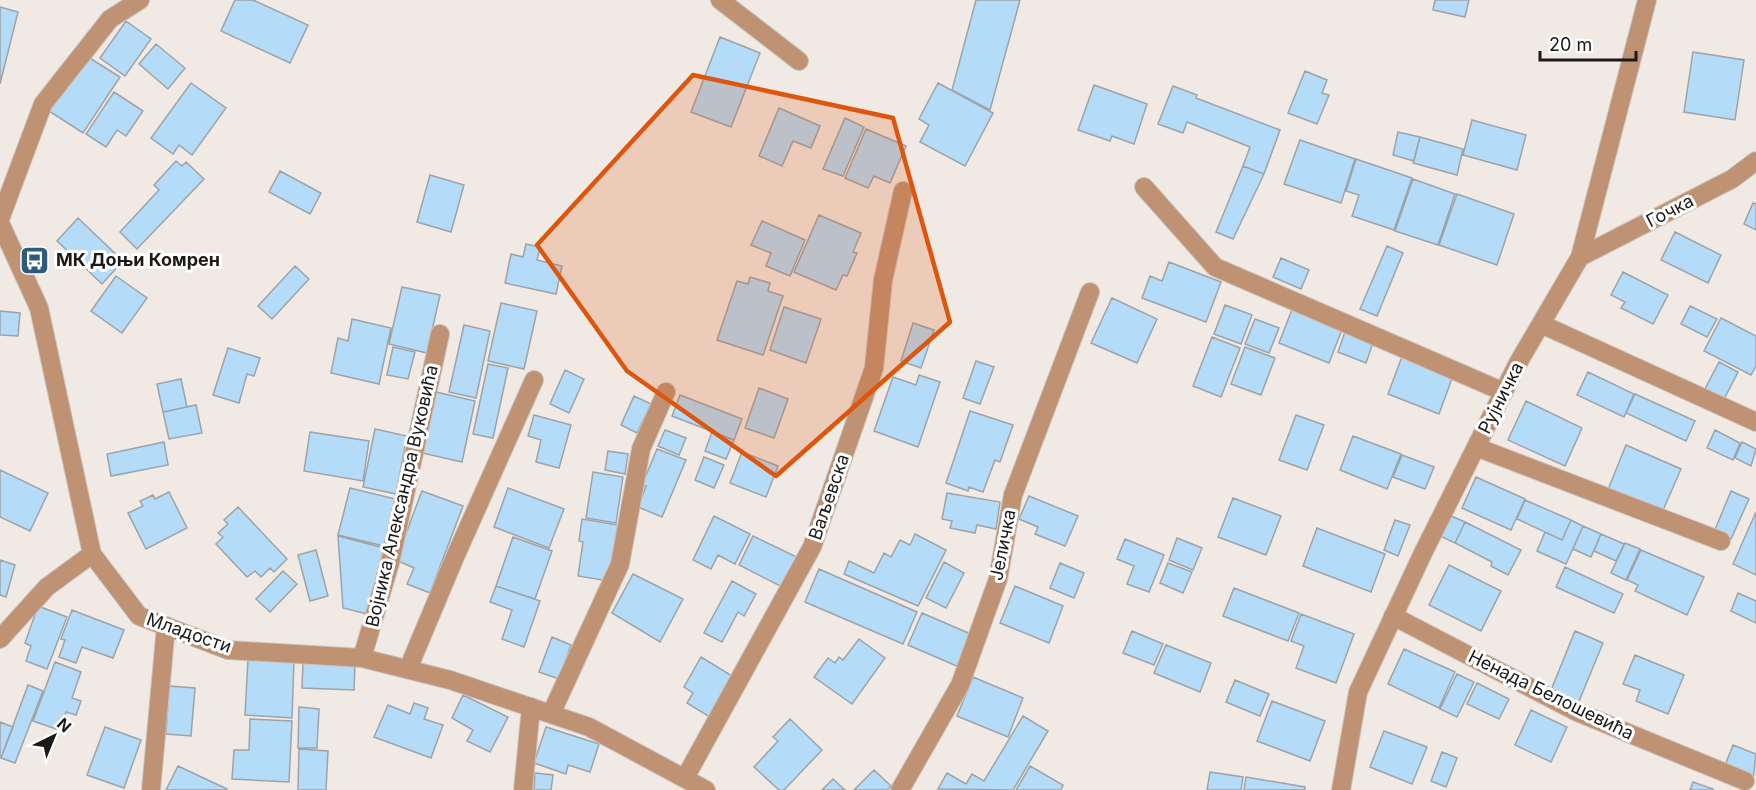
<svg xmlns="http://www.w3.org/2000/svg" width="1756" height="790" font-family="Inter,sans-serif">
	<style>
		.building { fill: #b4dbf7; stroke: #9da4a9; stroke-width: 1.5 }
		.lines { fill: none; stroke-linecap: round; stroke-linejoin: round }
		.lane-casing { stroke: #cac4bf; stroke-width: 20 }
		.street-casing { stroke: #cac4bf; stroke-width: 20 }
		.lane { stroke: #bf9273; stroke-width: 18 }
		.street { stroke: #bf9273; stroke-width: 18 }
		.marked { fill: #de560d; fill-opacity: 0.2; stroke: #de560d; stroke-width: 4.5; stroke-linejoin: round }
		.labels { text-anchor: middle; stroke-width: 6; stroke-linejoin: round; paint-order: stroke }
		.street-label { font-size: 18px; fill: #1c1a18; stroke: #fff }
		.poi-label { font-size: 18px; font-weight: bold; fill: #1c1a18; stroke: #fff; text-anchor: start }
	</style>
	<rect width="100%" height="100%" fill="#f0e9e4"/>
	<path class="building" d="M235 0H253L308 25 290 63 221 31Z
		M976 0H1020L990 110 952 90Z
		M1435 0H1469L1465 17 1433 10Z
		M0 7 18 12 0 84Z
		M126 21 151 39 125 76 100 58Z
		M720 37 760 53 731 127 691 112Z
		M156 44 185 68 168 89 139 64Z
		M1693 52 1744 60 1735 120 1684 112Z
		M85 55 120 77 83 133 49 111Z
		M1305 71 1327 80 1322 93 1329 95 1317 124 1288 113Z
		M191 83 226 108 192 155 179 145 173 154 151 138Z
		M938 83 993 113 965 166 920 142 929 125 919 119Z
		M1094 85 1147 104 1134 144 1112 136 1110 141 1078 130Z
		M1173 86 1197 95 1196 98 1280 130 1264 174 1243 166 1250 147 1187 122 1183 133 1158 124Z
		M114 92 143 111 126 136 117 130 106 147 86 134Z
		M779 108 820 126 811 148 793 141 782 166 759 156Z
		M845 118 864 127 843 176 823 169Z
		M1472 120 1526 135 1517 170 1463 155Z
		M866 129 906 146 890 183 874 176 868 188 845 178Z
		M1398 132 1420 137 1414 161 1393 155Z
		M1420 137 1463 149 1457 175 1413 163Z
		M1300 140 1355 159 1341 203 1284 184Z
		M1356 159 1412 178 1394 230 1352 216 1359 195 1346 191Z
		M176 161 182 166 186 162 204 179 137 249 120 232 159 190 154 185Z
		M1243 166 1264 174 1233 239 1216 232Z
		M280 171 321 193 310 214 269 192Z
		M430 175 464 185 451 232 417 222Z
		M1413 179 1455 194 1438 245 1395 231Z
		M1457 194 1514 214 1497 265 1439 245Z
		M1753 203 1756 204V230L1744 224Z
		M819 215 861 233 853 252 857 253 847 276 843 275 836 290 794 272Z
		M78 218 123 261 102 284 57 241Z
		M762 221 805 240 790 276 766 266 771 253 751 245Z
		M1675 232 1721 255 1708 283 1661 260Z
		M526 244 540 247 537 260 562 266 556 294 505 283 511 254 523 257Z
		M1387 246 1403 253 1377 316 1360 309Z
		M1281 258 1309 270 1301 289 1273 277Z
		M1169 262 1221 282 1206 322 1142 298 1150 276 1162 281Z
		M295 266 309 279 272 319 258 306Z
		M1623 272 1668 295 1653 324 1621 308 1625 302 1611 295Z
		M116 276 147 298 122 333 91 311Z
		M750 277 770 283 768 291 783 296 763 355 717 340 737 281 748 284Z
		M402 287 440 295 427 353 389 344Z
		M1112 298 1157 319 1137 363 1091 343Z
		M501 303 537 311 524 369 488 361Z
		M1225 305 1252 315 1241 344 1214 334Z
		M1690 306 1717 319 1707 337 1681 324Z
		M784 307 821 319 806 363 770 350Z
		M1293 307 1343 327 1329 363 1279 343Z
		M0 311 20 313 18 336 0 335Z
		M1721 318 1756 336V366L1751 375 1704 351Z
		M352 319 391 328 379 384 331 373 338 338 348 341Z
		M1255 319 1279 328 1269 353 1245 344Z
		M913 323 934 330 921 368 901 361Z
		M464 325 490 331 476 398 449 392Z
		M1346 329 1374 340 1366 363 1338 352Z
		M1212 337 1240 348 1221 397 1193 386Z
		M393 347 415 352 408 379 387 375Z
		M1245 347 1275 358 1261 395 1231 384Z
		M228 348 260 358 254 376 247 374 239 403 213 395Z
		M1403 354 1454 373 1439 414 1388 394Z
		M976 361 994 367 980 404 963 398Z
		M1719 362 1738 372 1723 401 1704 391Z
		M488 364 508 368 493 438 473 434Z
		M565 370 584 379 569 413 550 404Z
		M1588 372 1634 394 1624 417 1577 395Z
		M919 375 940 382 918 447 874 431 893 377 916 385Z
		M181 379 187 407 163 412 157 384Z
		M759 388 788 399 774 438 745 428Z
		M432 391 475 401 462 462 418 452Z
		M1635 394 1695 421 1686 441 1626 413Z
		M680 395 742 419 734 440 672 416Z
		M634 396 651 404 637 433 621 425Z
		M1526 401 1582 428 1565 466 1508 440Z
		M196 405 202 433 169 439 163 412Z
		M970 411 1013 425 1000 462 995 460 983 492 969 487 968 491 946 483Z
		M534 415 571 425 559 468 536 462 541 440 528 436Z
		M1296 415 1324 425 1307 470 1279 460Z
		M375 429 407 436 396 494 363 487Z
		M665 430 686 438 679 455 658 446Z
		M1715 430 1740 443 1733 460 1707 448Z
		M310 432 369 441 363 481 304 471Z
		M712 432 734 440 726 459 705 451Z
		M1353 436 1401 454 1387 489 1340 470Z
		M164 442 168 465 111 476 107 454Z
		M1742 442 1756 449 1751 466 1735 458Z
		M1626 445 1681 469 1661 515 1607 492Z
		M657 449 686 460 662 517 638 507 646 486 642 485Z
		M608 451 628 454 625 474 605 470Z
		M742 452 778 466 766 497 730 483Z
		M1402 455 1434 467 1425 489 1393 477Z
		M704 457 724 465 714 488 695 480Z
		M0 470 48 493 30 531 0 517Z
		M593 472 623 477 616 523 586 518Z
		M1476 477 1525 499 1511 530 1462 508Z
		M350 488 395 499 384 546 338 535Z
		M508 488 564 509 549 548 494 527Z
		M422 491 463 506 430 593 407 584 414 568 396 560Z
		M1731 491 1749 499 1731 539 1714 532Z
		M169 492 187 528 146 549 128 513 143 506 140 501 153 495 155 499Z
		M947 493 1000 502 996 529 977 525 975 533 950 528 952 521 942 519Z
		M1029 496 1078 516 1065 546 1035 534 1038 527 1019 519Z
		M1233 498 1281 516 1266 555 1218 537Z
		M1525 500 1571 520 1562 540 1517 519Z
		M238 507 287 559 274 572 270 568 261 577 255 571 247 577 216 544 223 537 218 533 228 524 224 520Z
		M1756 512V575L1733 564Z
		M1449 515 1465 522 1455 543 1438 535Z
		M714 516 750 534 735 564 718 555 711 569 693 560Z
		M582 519 618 525 608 581 578 576 583 542 579 541Z
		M1395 520 1410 525 1398 556 1384 550Z
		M1571 520 1583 526 1566 564 1537 551 1545 532 1562 540Z
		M1465 522 1521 550 1508 575 1491 566 1492 562 1455 543Z
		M1583 526 1601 534 1591 557 1573 549Z
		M1317 528 1385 554 1371 592 1303 566Z
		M915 534 946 550 918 606 844 574 849 561 874 573 884 553 891 557 900 540 910 545Z
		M1601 534 1624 544 1616 561 1594 551Z
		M338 536 384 548 367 614 343 608Z
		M753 536 801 559 786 589 739 565Z
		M513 537 552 551 535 599 496 586Z
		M1177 538 1202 548 1193 570 1169 560Z
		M1125 539 1164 555 1149 592 1127 584 1134 566 1117 559Z
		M1625 543 1640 549 1626 580 1611 573Z
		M316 550 328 596 310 601 298 555Z
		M1641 550 1704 577 1687 615 1635 591 1638 585 1627 580Z
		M0 560 15 565 6 597 0 595Z
		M944 562 964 573 946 608 926 598Z
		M1060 563 1084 573 1074 598 1050 588Z
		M1168 563 1192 572 1183 593 1160 583Z
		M1449 565 1501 591 1481 631 1429 605Z
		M1565 567 1623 594 1614 613 1556 587Z
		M819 569 917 612 903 644 805 602Z
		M283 571 297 584 270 612 256 599Z
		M633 574 683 599 660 642 612 613Z
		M732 581 756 594 744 616 738 612 722 642 704 633Z
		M496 586 540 601 524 647 502 639 512 610 490 602Z
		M1015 586 1063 606 1049 643 1000 623Z
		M1234 588 1299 613 1288 641 1223 616Z
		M1738 593 1756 601V623L1731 611Z
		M38 606 67 617 47 669 26 661 31 646 25 643Z
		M72 610 124 630 113 658 82 647 76 663 59 657 65 640 61 639Z
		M922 613 973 635 959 667 908 645Z
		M1301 614 1354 634 1336 683 1296 668 1304 646 1291 641Z
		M1132 631 1163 644 1154 665 1123 653Z
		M1575 631 1603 643 1577 706 1549 695Z
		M552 637 571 645 559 679 539 672Z
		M859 639 885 658 852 704 814 677 828 658 835 663 839 657 843 660Z
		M1166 645 1211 663 1200 692 1154 673Z
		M1404 649 1455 672 1439 708 1388 684Z
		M1635 655 1684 675 1668 714 1636 701 1640 690 1623 684Z
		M701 657 737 679 713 719 687 703 693 693 684 687Z
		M248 658 294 660 292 718 245 715Z
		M55 662 81 672 72 698 81 701 76 715 66 712 59 730 33 721Z
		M303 663 355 665 354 690 302 688Z
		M1457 674 1474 682 1457 717 1440 709Z
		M973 677 1023 698 1008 737 957 716Z
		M1235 680 1269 694 1260 716 1226 702Z
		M1477 683 1509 699 1499 719 1467 704Z
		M28 685 43 691 15 763 1 758Z
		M169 686 195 688 191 736 166 734Z
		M463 695 508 717 490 752 467 741 473 730 452 718Z
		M1272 701 1325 721 1310 761 1257 741Z
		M414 703 428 708 424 719 443 725 431 758 374 737 388 705 410 714Z
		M299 707 319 709 317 748H298Z
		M1531 710 1567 727 1551 762 1515 745Z
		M1023 716 1048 731 1013 790 938 789 947 773 966 784 972 774 984 781Z
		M250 719 292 721 289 782 232 779 234 750H249Z
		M790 719 822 750 784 790H779L754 767 778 741 773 737Z
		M0 722 13 727 1 758 0 757Z
		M105 727 141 740 124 788 87 775Z
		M546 727 599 744 590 772 568 765 566 774 534 763Z
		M1384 731 1427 747 1412 784 1370 767Z
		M1733 745 1756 754 1753 780 1724 768Z
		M299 749 328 751 326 790H298Z
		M1442 752 1457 758 1446 787 1431 781Z
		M178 766 227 789 226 790H166Z
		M1030 766 1063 785 1061 790H1016Z
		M874 770 891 786 887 790H854Z
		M1210 772 1243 777 1241 790H1207Z
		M535 773 553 775 551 790H534Z
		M1246 777 1305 787V790H1244Z
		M833 779 845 790H822Z
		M1693 782 1713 789V790H1690Z"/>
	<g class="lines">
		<defs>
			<path id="lane" d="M408 669 455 557 534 380
				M151 790 166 626
				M523 790 531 707"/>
			<path id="street" d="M720 0 799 61
				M1144 187 1215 267 1504 392
				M0 219 43 104 110 19 140 0
				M0 223 39 308 92 554 139 616 228 650 362 658 450 680 589 727 706 790
				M1580 257 1732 179 1756 161
				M1541 324 1756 422
				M1476 447 1721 541
				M1393 616 1577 712 1745 781
				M0 639 47 587 92 554
				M362 658 390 563 440 334
				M551 714 620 564 641 449 666 392
				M685 778 812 547 874 368 883 280 903 191
				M900 790 960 685 998 579 1013 495 1090 292
				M1341 790 1358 692 1423 553 1518 363 1580 257 1647 0"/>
		</defs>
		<use href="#lane" class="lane-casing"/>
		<use href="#street" class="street-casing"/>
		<use href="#lane" class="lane"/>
		<use href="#street" class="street"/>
	</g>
	<path class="marked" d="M693 75 893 118 950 322 776 476 627 371 537 245Z"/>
	<defs>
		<symbol id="bus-square" viewBox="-11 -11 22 22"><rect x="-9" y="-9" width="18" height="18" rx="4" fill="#2d5b7b" stroke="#fff"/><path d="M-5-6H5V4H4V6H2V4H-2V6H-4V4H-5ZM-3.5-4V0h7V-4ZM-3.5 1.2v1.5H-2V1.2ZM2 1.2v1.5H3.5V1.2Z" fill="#fff"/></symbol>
	</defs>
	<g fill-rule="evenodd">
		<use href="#bus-square" x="18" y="244" width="33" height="33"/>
	</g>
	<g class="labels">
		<g class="street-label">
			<text transform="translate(1670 211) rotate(-27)" y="6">Гочка</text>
			<text transform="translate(1501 398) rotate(-63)" y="6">Рујничка</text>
			<text transform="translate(402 496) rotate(-77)" y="6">Војника Александра Вуковића</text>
			<text transform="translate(829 497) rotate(-71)" y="6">Ваљевска</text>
			<text transform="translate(1003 545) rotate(-79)" y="6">Јеличка</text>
			<text transform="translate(189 633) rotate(19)" y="6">Младости</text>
			<text transform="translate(1551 695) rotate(26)" y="6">Ненада Белошевића</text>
		</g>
		<g class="poi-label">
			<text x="56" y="266">МК Доњи Комрен</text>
		</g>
	</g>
	<g transform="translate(54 736) rotate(43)" stroke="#ffffff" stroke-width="4.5" paint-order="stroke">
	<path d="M0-4.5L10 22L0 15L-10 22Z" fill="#1c1a18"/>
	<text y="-9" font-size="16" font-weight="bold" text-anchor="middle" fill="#1c1a18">N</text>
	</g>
	<path d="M1540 51v9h96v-9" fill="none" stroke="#1c1a18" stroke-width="3"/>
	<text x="1549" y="51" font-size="18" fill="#1c1a18" stroke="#ffffff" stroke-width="4.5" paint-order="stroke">20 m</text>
</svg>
